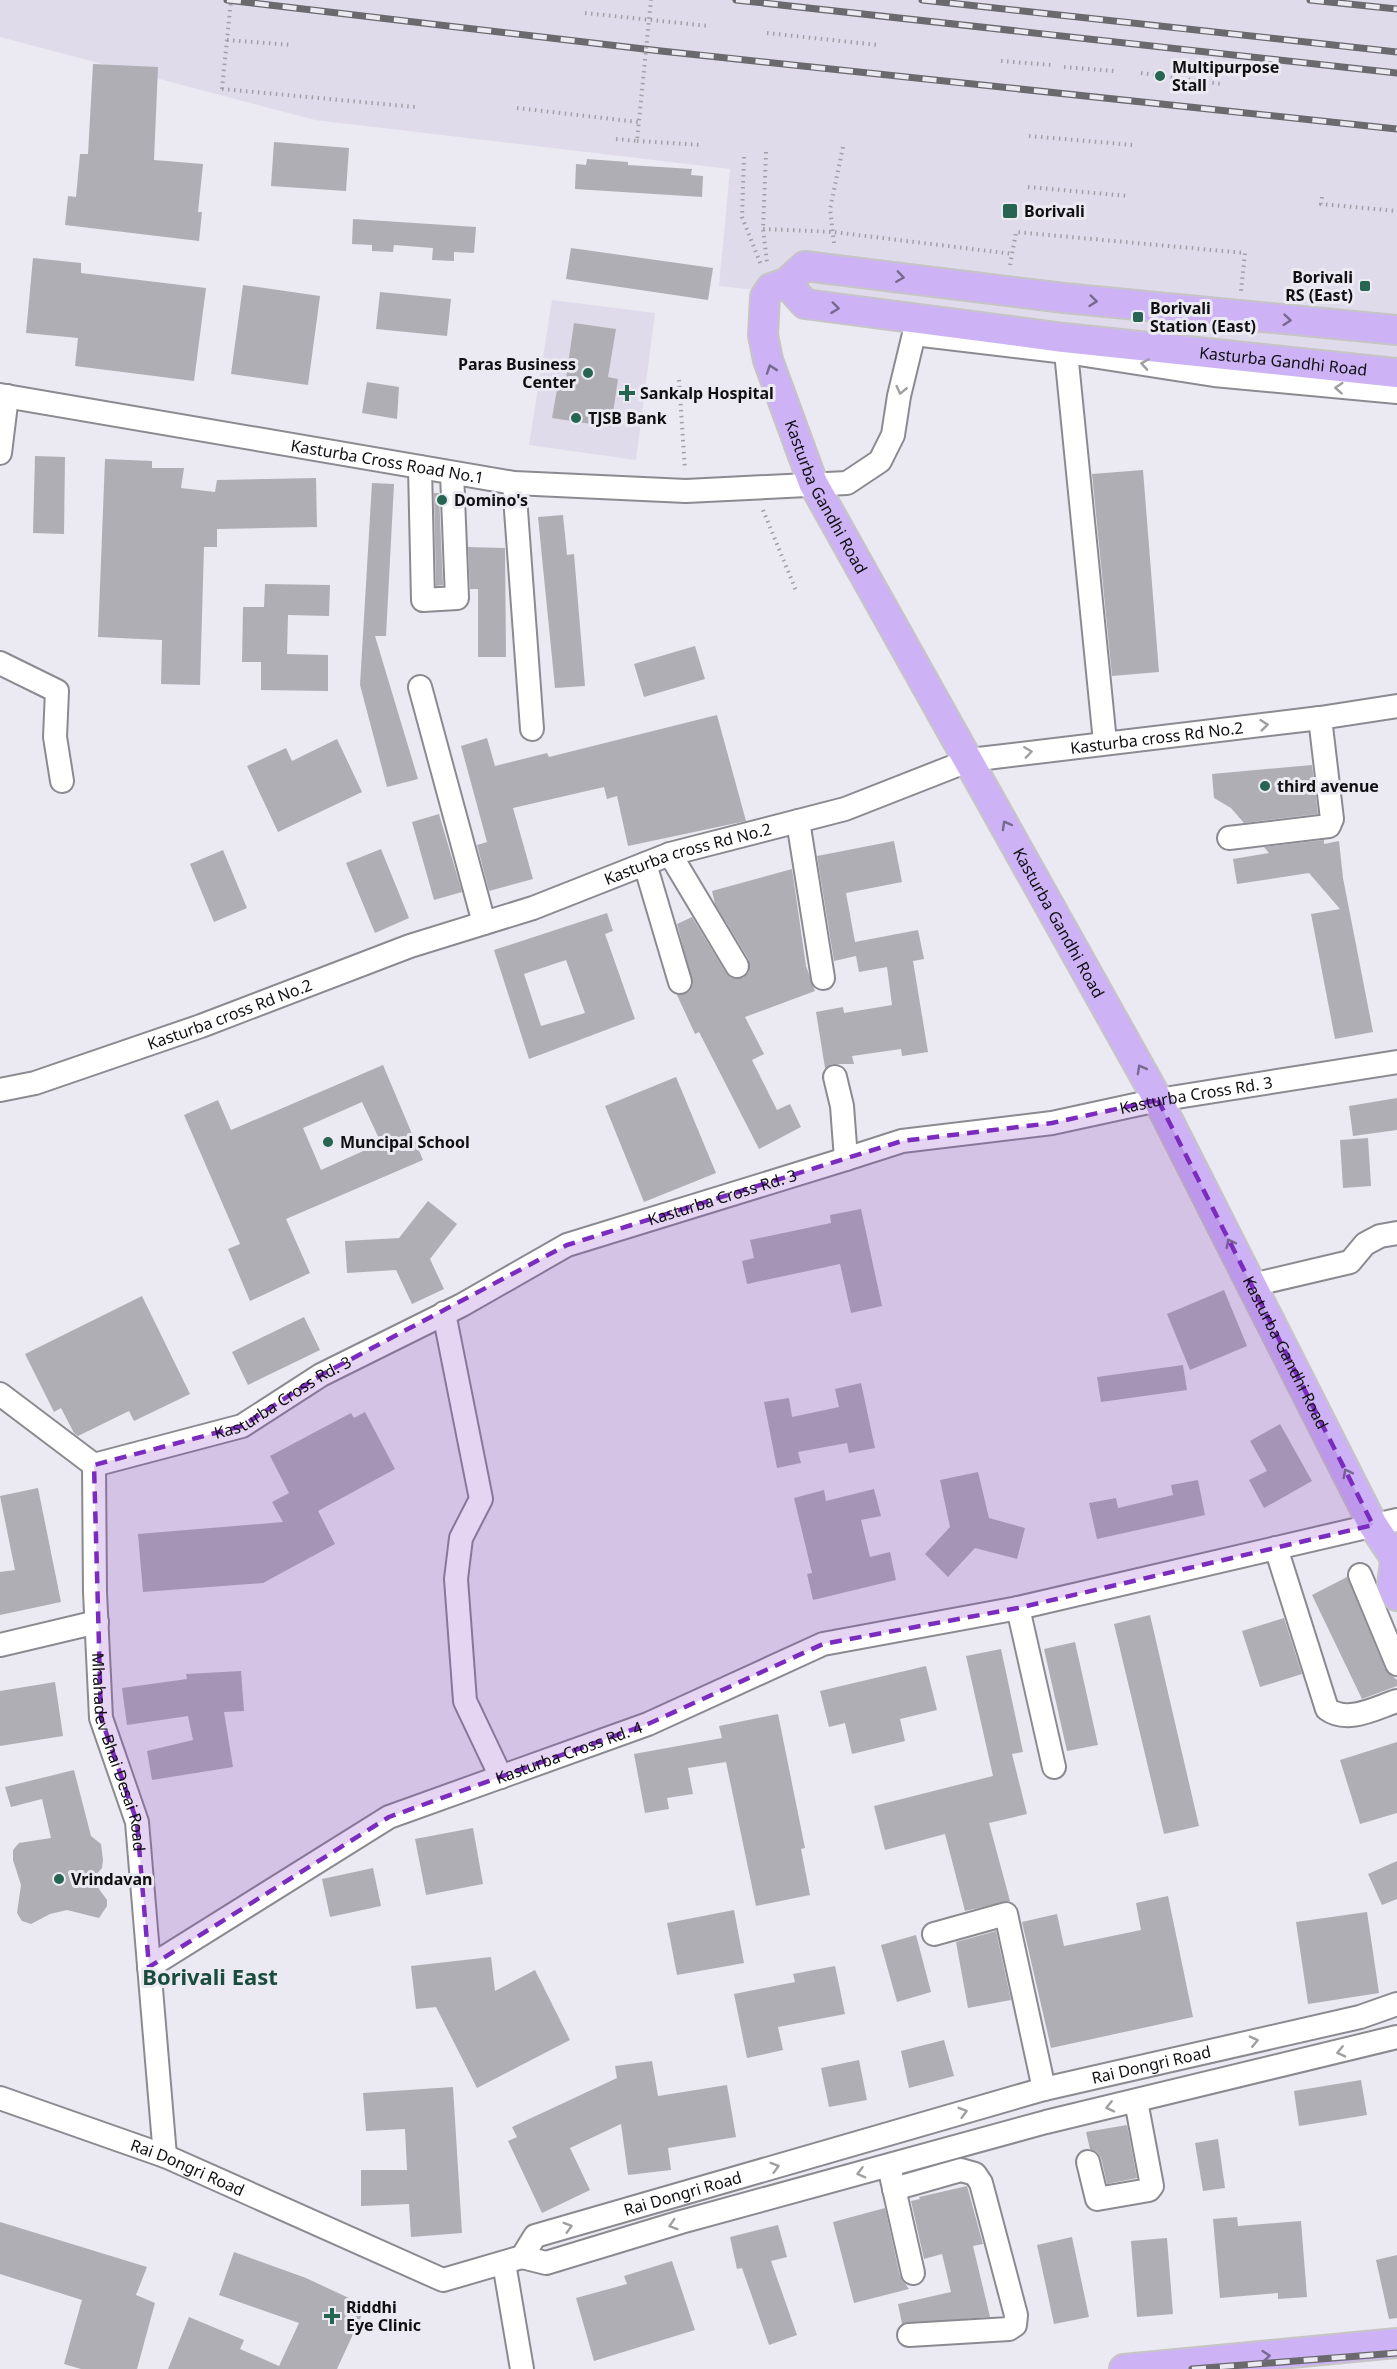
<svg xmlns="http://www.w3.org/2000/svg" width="1397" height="2369" font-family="'Noto Sans',sans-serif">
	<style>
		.built { fill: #e0dbea }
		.building { fill: #b0aeb5; fill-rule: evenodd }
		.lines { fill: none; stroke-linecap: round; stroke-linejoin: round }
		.minor-casing { stroke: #8c8a91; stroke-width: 26 }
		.major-casing { stroke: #c6c5c6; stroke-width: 32 }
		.path { stroke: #a1a0a6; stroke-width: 4; stroke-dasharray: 1.5 4.5; stroke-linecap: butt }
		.minor { stroke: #fff; stroke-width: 22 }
		.major { stroke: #cdb3f5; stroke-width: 28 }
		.rail-casing { stroke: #6a696e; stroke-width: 7 }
		.rail { stroke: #ebe9f1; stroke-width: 4.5; stroke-dasharray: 14; stroke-linecap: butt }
		.path-bridge { stroke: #a1a0a6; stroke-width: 4; stroke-dasharray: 1.5 4.5; stroke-linecap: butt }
		.oneway { stroke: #78698f }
		.oneway2 { stroke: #9f9fa0 }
		.marked { fill: #7b2cbf; fill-opacity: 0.2; stroke: #7b2cbf; stroke-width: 4.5; stroke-dasharray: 12 8; stroke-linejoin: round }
		.poi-dot { fill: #266552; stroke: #ebe9f1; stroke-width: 2 }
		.labels { text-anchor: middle; stroke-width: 6; stroke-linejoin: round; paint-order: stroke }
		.poi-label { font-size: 16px; font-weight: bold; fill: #100f12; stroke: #ebe9f1; text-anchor: start }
		.street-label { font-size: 16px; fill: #100f12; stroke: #ebe9f1 }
		.district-label { font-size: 22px; font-weight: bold; fill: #1a4c3d; stroke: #ebe9f1 }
	</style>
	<rect width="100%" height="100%" fill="#ebe9f1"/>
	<path class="built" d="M0 0H1397V362L719 286 730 169 315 120 0 37Z
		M552 300 655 313 636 460 529 445Z"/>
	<path class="building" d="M93 64 158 67 154 160 203 164 198 212H202L199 241 65 225 68 196 76 197 80 154H88Z
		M274 142 349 148 346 191 271 186Z
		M587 159 628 162V165L692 169 691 175 703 176 702 197 575 189 576 164 586 165Z
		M353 219 476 227 474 253 454 252V261L432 260 433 248 394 245 393 252 372 251V245L352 244Z
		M571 248 713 268 708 300 566 279Z
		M33 258 81 263V273L206 288 194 381 75 366 78 338 26 333Z
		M243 285 320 296 308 385 231 374Z
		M380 292 451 299 447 336 376 329Z
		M574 323 616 329 608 377 618 379 611 427 552 418 558 384 565 385Z
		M367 382 399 387 397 419 362 413Z
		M35 456 65 457 64 534 33 533Z
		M105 459 152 461V468H184L181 488 215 492 217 480 316 478 317 527 217 529V547H204L200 685 161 684 162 640 98 637Z
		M1143 470 1159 672 1112 676 1092 474Z
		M372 483 394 484 386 636H375L418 779 387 787 360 685Z
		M434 493H439L443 585 436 586Z
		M563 515 567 555 574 554 585 686 555 688 538 517Z
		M468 547 505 548 506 657H478V589H470Z
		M265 584 330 585 329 616 288 615 287 654 328 655V691L261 690V662H242L243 607H264Z
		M695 646 705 679 644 697 634 664Z
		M717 715 746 821 628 846 617 796 607 799 604 787 513 808 533 879 489 891 477 845 487 842 461 746 487 738 495 766 547 753 549 757Z
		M337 739 362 792 278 832 247 766 286 748 292 761Z
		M1312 765 1318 814 1244 823 1231 808 1214 798 1212 774Z
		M439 814 462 892 434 900 412 822Z
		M1324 840V844L1339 841 1343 878 1373 1032 1335 1039 1311 914 1340 909 1309 873 1237 884 1233 859 1269 853 1264 847Z
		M894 841 902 882 846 893 855 942 918 930 924 959 913 961 928 1052 902 1056 901 1049 852 1056 854 1064H832L825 1068 816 1012 843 1007 844 1013 892 1005 887 967 859 972 856 956 834 961 817 856Z
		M381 849 409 918 375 933 346 863Z
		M223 850 247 908 214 922 190 864Z
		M792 869 806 966 815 991 745 1017 764 1054 752 1060 777 1110 790 1104 801 1127 759 1149 699 1032 695 1034 677 995 689 992 693 985 677 924 692 917 726 973 731 978H743L749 972V960L715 904 712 891Z
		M607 913 613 931 605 934 635 1019 529 1059 494 950ZM566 960 585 1013 541 1026 524 974Z
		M383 1065 423 1160 286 1219 310 1273 250 1301 228 1249 240 1244 184 1115 218 1100 231 1130ZM362 1102 381 1143 321 1170 303 1128Z
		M676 1077 716 1173 644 1202 605 1106Z
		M1397 1098V1130L1353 1136 1349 1106Z
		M1368 1138 1371 1186 1343 1188 1340 1140Z
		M428 1201 457 1224 430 1259 444 1289 412 1304 396 1270 347 1273 345 1241 399 1238Z
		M861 1209 882 1306 851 1313 840 1264 747 1284 742 1261 754 1258 750 1240 831 1223 830 1215Z
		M1224 1290 1247 1346 1190 1370 1167 1314Z
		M142 1296 190 1394 134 1421 129 1411 78 1436 74 1433 61 1408 54 1412 25 1354Z
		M304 1317 320 1350 248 1385 232 1352Z
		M1183 1365 1187 1390 1101 1402 1097 1377Z
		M861 1383 875 1448 849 1453 847 1443 798 1452 801 1463 777 1468 764 1402 789 1398 792 1417 839 1407 835 1389Z
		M365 1412 395 1469 318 1511 335 1544 263 1583 143 1592 138 1534 283 1522 272 1502 289 1493 270 1456 351 1413 354 1418Z
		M1280 1424 1312 1481 1264 1508 1249 1480 1267 1471 1250 1441Z
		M978 1472 989 1518 1025 1528 1017 1559 975 1548 948 1577 925 1554 950 1527 940 1480Z
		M1198 1480 1205 1515 1097 1539 1089 1503 1116 1498 1118 1508 1173 1495 1171 1485Z
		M38 1488 61 1602 0 1615V1572L15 1570 0 1496Z
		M874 1489 881 1516 861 1520 870 1557 890 1552 896 1580 813 1600 807 1574 812 1573 794 1498 824 1490 826 1501Z
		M1347 1577 1385 1669 1397 1680V1686L1362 1699 1312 1595Z
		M1150 1615 1199 1826 1164 1834 1114 1624Z
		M1284 1618 1302 1674 1260 1687 1242 1631Z
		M1075 1642 1098 1745 1067 1751 1044 1649Z
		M1001 1649 1023 1752 1012 1754 1027 1814 989 1823 1010 1901 965 1911 945 1834 885 1850 874 1806 993 1776 966 1656Z
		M926 1666 937 1710 900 1719 905 1741 852 1754 845 1723 829 1727 820 1691Z
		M241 1671 244 1711 224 1712 233 1767 152 1780 147 1751 193 1740 188 1716 127 1725 122 1688 187 1679 186 1674Z
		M55 1682 63 1736 0 1746V1691Z
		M778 1714 805 1848 801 1849 810 1895 756 1906 726 1762 688 1768 693 1794 667 1798 669 1809 645 1813 634 1754 722 1738 719 1726Z
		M1397 1742V1813L1360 1824 1340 1760Z
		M74 1770 91 1836 101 1844 103 1860 102 1868 96 1875 99 1889 107 1900V1906L99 1918 67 1910 50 1914 31 1924 22 1921 17 1913 21 1885 13 1860V1850L19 1843 51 1838 42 1799 11 1807 5 1787Z
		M473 1828 483 1884 426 1895 415 1839Z
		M1397 1861V1899L1382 1905 1368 1874Z
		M373 1868 381 1906 330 1917 322 1879Z
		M1168 1896 1193 2017 1051 2048 1022 1922 1057 1914 1064 1946 1141 1930 1136 1903Z
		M734 1910 744 1963 677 1975 667 1923Z
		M1367 1912 1379 1993 1308 2004 1296 1922Z
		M996 1931 1011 2000 968 2008 956 1942Z
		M916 1935 931 1992 897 2002 881 1945Z
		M491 1957 495 1991 535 1970 570 2040 477 2088 436 2007 416 2009 411 1966Z
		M835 1966 845 2014 778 2027 783 2050 747 2058 734 1994 795 1982 793 1974Z
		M944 2040 954 2076 909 2088 901 2051Z
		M859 2060 867 2100 829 2107 821 2068Z
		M652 2061 658 2096 727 2085 736 2137 668 2148 671 2170 628 2175 621 2124 570 2148 590 2190 542 2213 508 2141 517 2137 512 2127 617 2078 615 2066Z
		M1361 2080 1367 2115 1299 2126 1294 2091Z
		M453 2087 462 2233 411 2237 409 2204 361 2206V2170H407L405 2129 366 2131 363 2093Z
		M1127 2125 1137 2178 1107 2184 1101 2158 1097 2152 1090 2149 1086 2132Z
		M1218 2139 1225 2188 1203 2191 1195 2143Z
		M967 2186 983 2244 973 2246 990 2317 902 2324 898 2304 951 2292 942 2254 924 2259 911 2201 920 2199 919 2197Z
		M885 2208 900 2276 909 2289 854 2303 833 2222Z
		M1237 2217 1238 2226 1301 2221 1307 2297 1278 2299V2293L1220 2298 1213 2219Z
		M0 2222 147 2267 136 2295 155 2303 137 2369H81L64 2364 82 2300 0 2274Z
		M778 2225 787 2257 771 2261 797 2335 769 2345 742 2268 737 2269 730 2237Z
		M1072 2237 1089 2317 1054 2324 1037 2245Z
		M1167 2238 1173 2314 1137 2317 1131 2241Z
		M234 2252 306 2278 366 2306 337 2369H168L189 2317 244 2340 240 2349 279 2366 299 2323 219 2295Z
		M1397 2255V2318L1389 2319 1376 2260Z
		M672 2261 695 2330 594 2361 576 2298 627 2284 624 2276Z"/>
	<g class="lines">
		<defs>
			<g id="minor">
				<path d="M1066 352 1105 742"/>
				<path id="s1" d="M0 395 514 483 686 491 847 483 880 461 893 435 899 396 914 334 1066 352 1214 375 1397 392"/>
				<path d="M0 453 7 396"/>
				<path d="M420 467 423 600 457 598 452 473"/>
				<path d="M514 483 532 729"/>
				<path d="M0 663 57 691 55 737 62 781"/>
				<path d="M420 687 484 923"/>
				<path d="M798 821 823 978"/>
				<path d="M1229 838 1329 826 1332 819 1320 718"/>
				<path d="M670 854 737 966"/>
				<path d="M645 864 680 982"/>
				<path d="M835 1077 842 1106 846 1159"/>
				<path id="s2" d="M0 1090 35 1083 201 1026 410 946 533 908 670 854 845 809 970 760 1320 718 1397 706"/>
				<path d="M1252 1285 1350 1262 1365 1244 1380 1236 1397 1233"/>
				<path d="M444 1313 481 1499 461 1538 456 1579 465 1701 501 1777"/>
				<path id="s3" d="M0 1394 94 1465 95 1592 101 1718 137 1822 165 2156"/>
				<path id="s4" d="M94 1465 242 1426 321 1375 462 1305 567 1245 846 1159 902 1141 1052 1123 1158 1100 1397 1062"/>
				<path d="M1276 1548 1327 1709C1348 1724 1375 1708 1397 1701"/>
				<path d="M1360 1575 1397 1664"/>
				<path d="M1018 1608 1054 1767"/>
				<path d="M0 1645 97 1622"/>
				<path d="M934 1934 1006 1914 1044 2089"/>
				<path id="s5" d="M149 1967 389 1817 648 1724 823 1644 1018 1608 1397 1520"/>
				<path id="s6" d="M0 2098 165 2156 443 2280 522 2257 535 2236 1044 2089 1360 2017 1397 2004"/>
				<path d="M1088 2162 1097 2199 1149 2190 1152 2186 1136 2101"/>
				<path d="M891 2175 913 2273"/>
				<path d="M894 2189 961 2170 975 2174 981 2183 1016 2315 1015 2325 1009 2329 909 2335"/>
				<path d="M522 2257 546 2263 681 2222 1046 2122 1397 2037"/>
				<path d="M504 2263 522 2369"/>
			</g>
			<g id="major">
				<path id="s7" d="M786 283 805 304 1064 338 1397 373"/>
				<path id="s8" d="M1397 330 1064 298 805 266 786 283 771 288 765 297 763 335 768 360 813 483 1158 1100 1373 1525 1397 1561"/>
				<path d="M1395 1560 1392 1586 1397 1596"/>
				<path d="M1124 2369 1397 2343"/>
			</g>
		</defs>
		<use href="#minor" class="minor-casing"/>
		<use href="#major" class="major-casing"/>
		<path class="path" d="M585 13 709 26
			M767 33 878 45
			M227 40 292 45
			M1001 61 1052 65
			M1064 67 1114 71
			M1141 73 1221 84
			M222 89 415 107
			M1183 92 1185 65
			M517 108 638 122
			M1029 136 1133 145
			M637 141 702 145
			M766 152 763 229 767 262
			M744 157 742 217 761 265
			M1028 187 1128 196
			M1322 197 1321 204 1397 211
			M763 229 833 232 1013 254
			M834 243 830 209 843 147
			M1010 265 1016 232 1245 253 1241 291
			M679 380 685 470
			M763 510 797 593"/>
		<use href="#minor" class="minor"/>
		<use href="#major" class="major"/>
		<defs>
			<path id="rail" d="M227 0 661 51 1397 129
				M736 0 1397 73
				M922 0 1397 52
				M1310 0 1397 9
				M1192 2369 1397 2353"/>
		</defs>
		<use href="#rail" class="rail-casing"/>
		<use href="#rail" class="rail"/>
		<path class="path-bridge" d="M222 89 231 0
			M616 139 637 141 651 0"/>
	</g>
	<defs><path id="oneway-chevron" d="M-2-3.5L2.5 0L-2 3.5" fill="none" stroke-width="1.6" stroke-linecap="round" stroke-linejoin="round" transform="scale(1.5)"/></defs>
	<g class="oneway">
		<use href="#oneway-chevron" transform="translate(900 277) rotate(8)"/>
		<use href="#oneway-chevron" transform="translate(1093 301) rotate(6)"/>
		<use href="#oneway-chevron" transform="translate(835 308) rotate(7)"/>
		<use href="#oneway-chevron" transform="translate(1287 320) rotate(5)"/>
		<use href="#oneway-chevron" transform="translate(771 369) rotate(-109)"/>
		<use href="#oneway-chevron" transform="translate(1006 825) rotate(-119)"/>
		<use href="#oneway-chevron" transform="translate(1141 1069) rotate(-119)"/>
		<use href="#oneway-chevron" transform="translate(1230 1243) rotate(-117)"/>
		<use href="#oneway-chevron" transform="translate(1347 1473) rotate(-117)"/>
		<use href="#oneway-chevron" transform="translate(1266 2356) rotate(-5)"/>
	</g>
	<g class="oneway2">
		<use href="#oneway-chevron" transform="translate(1145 364) rotate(-171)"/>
		<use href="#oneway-chevron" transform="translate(1339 388) rotate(-176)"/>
		<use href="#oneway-chevron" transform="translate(901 390) rotate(103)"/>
		<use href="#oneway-chevron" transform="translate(1264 725) rotate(-6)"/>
		<use href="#oneway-chevron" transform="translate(1028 752) rotate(-8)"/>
		<use href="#oneway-chevron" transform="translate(1254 2041) rotate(-13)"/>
		<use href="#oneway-chevron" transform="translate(1341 2052) rotate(167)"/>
		<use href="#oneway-chevron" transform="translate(1110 2107) rotate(167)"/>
		<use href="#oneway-chevron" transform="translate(963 2112) rotate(-16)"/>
		<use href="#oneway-chevron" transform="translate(775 2167) rotate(-16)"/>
		<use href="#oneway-chevron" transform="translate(861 2173) rotate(165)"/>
		<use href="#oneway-chevron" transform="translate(673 2225) rotate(163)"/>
		<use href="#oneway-chevron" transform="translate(568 2227) rotate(-16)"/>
	</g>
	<path class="marked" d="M1158 1100 1373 1525 1018 1608 823 1644 648 1724 389 1817 149 1967 137 1822 101 1718 94 1465 242 1426 321 1375 567 1245 902 1141 1052 1123Z"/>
	<g class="poi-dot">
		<circle cx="1160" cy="76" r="6"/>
		<rect x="1002" y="203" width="16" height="16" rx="3"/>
		<rect x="1359" y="280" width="12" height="12" rx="3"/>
		<rect x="1132" y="311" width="12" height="12" rx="3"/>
		<circle cx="588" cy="373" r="6"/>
		<path d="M624 384h6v6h6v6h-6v6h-6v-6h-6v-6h6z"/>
		<circle cx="576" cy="418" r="6"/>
		<circle cx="442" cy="500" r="6"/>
		<circle cx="1265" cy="786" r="6"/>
		<circle cx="328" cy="1142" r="6"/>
		<circle cx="59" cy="1879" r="6"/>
		<path d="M329 2307h6v6h6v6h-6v6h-6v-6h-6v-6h6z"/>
	</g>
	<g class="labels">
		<g class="poi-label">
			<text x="1172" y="73">Multipurpose<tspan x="1172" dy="18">Stall</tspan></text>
			<text x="1024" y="217">Borivali</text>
			<text x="1353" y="283" text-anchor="end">Borivali<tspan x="1353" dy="18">RS (East)</tspan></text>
			<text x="1150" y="314">Borivali<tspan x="1150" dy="18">Station (East)</tspan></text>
			<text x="576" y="370" text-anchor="end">Paras Business<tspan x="576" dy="18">Center</tspan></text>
			<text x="640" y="399">Sankalp Hospital</text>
			<text x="588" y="424">TJSB Bank</text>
			<text x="454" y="506">Domino's</text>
			<text x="1277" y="792">third avenue</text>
			<text x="340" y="1148">Muncipal School</text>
			<text x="71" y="1885">Vrindavan</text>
			<text x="346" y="2313">Riddhi<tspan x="346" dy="18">Eye Clinic</tspan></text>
		</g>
		<g class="street-label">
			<text dy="6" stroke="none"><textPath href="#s7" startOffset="510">Kasturba Gandhi Road</textPath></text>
			<text dy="6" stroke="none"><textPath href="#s1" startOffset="393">Kasturba Cross Road No.1</textPath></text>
			<text dy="6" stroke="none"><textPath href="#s8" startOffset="860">Kasturba Gandhi Road</textPath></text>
			<text dy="6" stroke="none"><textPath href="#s2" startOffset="1214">Kasturba cross Rd No.2</textPath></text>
			<text dy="6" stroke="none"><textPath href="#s2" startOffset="728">Kasturba cross Rd No.2</textPath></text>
			<text dy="6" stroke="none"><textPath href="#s8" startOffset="1346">Kasturba Gandhi Road</textPath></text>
			<text dy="6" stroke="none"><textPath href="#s2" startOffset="242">Kasturba cross Rd No.2</textPath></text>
			<text dy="6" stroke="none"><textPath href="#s4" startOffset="1174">Kasturba Cross Rd. 3</textPath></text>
			<text dy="6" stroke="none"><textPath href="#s4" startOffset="688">Kasturba Cross Rd. 3</textPath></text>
			<text dy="6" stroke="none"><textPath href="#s8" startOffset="1832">Kasturba Gandhi Road</textPath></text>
			<text dy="6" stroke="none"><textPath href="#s4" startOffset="202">Kasturba Cross Rd. 3</textPath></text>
			<text dy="6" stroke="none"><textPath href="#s3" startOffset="408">Mhahadev Bhai Desai Road</textPath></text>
			<text dy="6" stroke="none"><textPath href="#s5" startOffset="474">Kasturba Cross Rd. 4</textPath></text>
			<text dy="6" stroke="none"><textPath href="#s6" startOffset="1226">Rai Dongri Road</textPath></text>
			<text dy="6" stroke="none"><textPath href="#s6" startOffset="200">Rai Dongri Road</textPath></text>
			<text dy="6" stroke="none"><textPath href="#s6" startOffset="740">Rai Dongri Road</textPath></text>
		</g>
		<g class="district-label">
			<text x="210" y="1985">Borivali East</text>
		</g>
	</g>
</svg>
